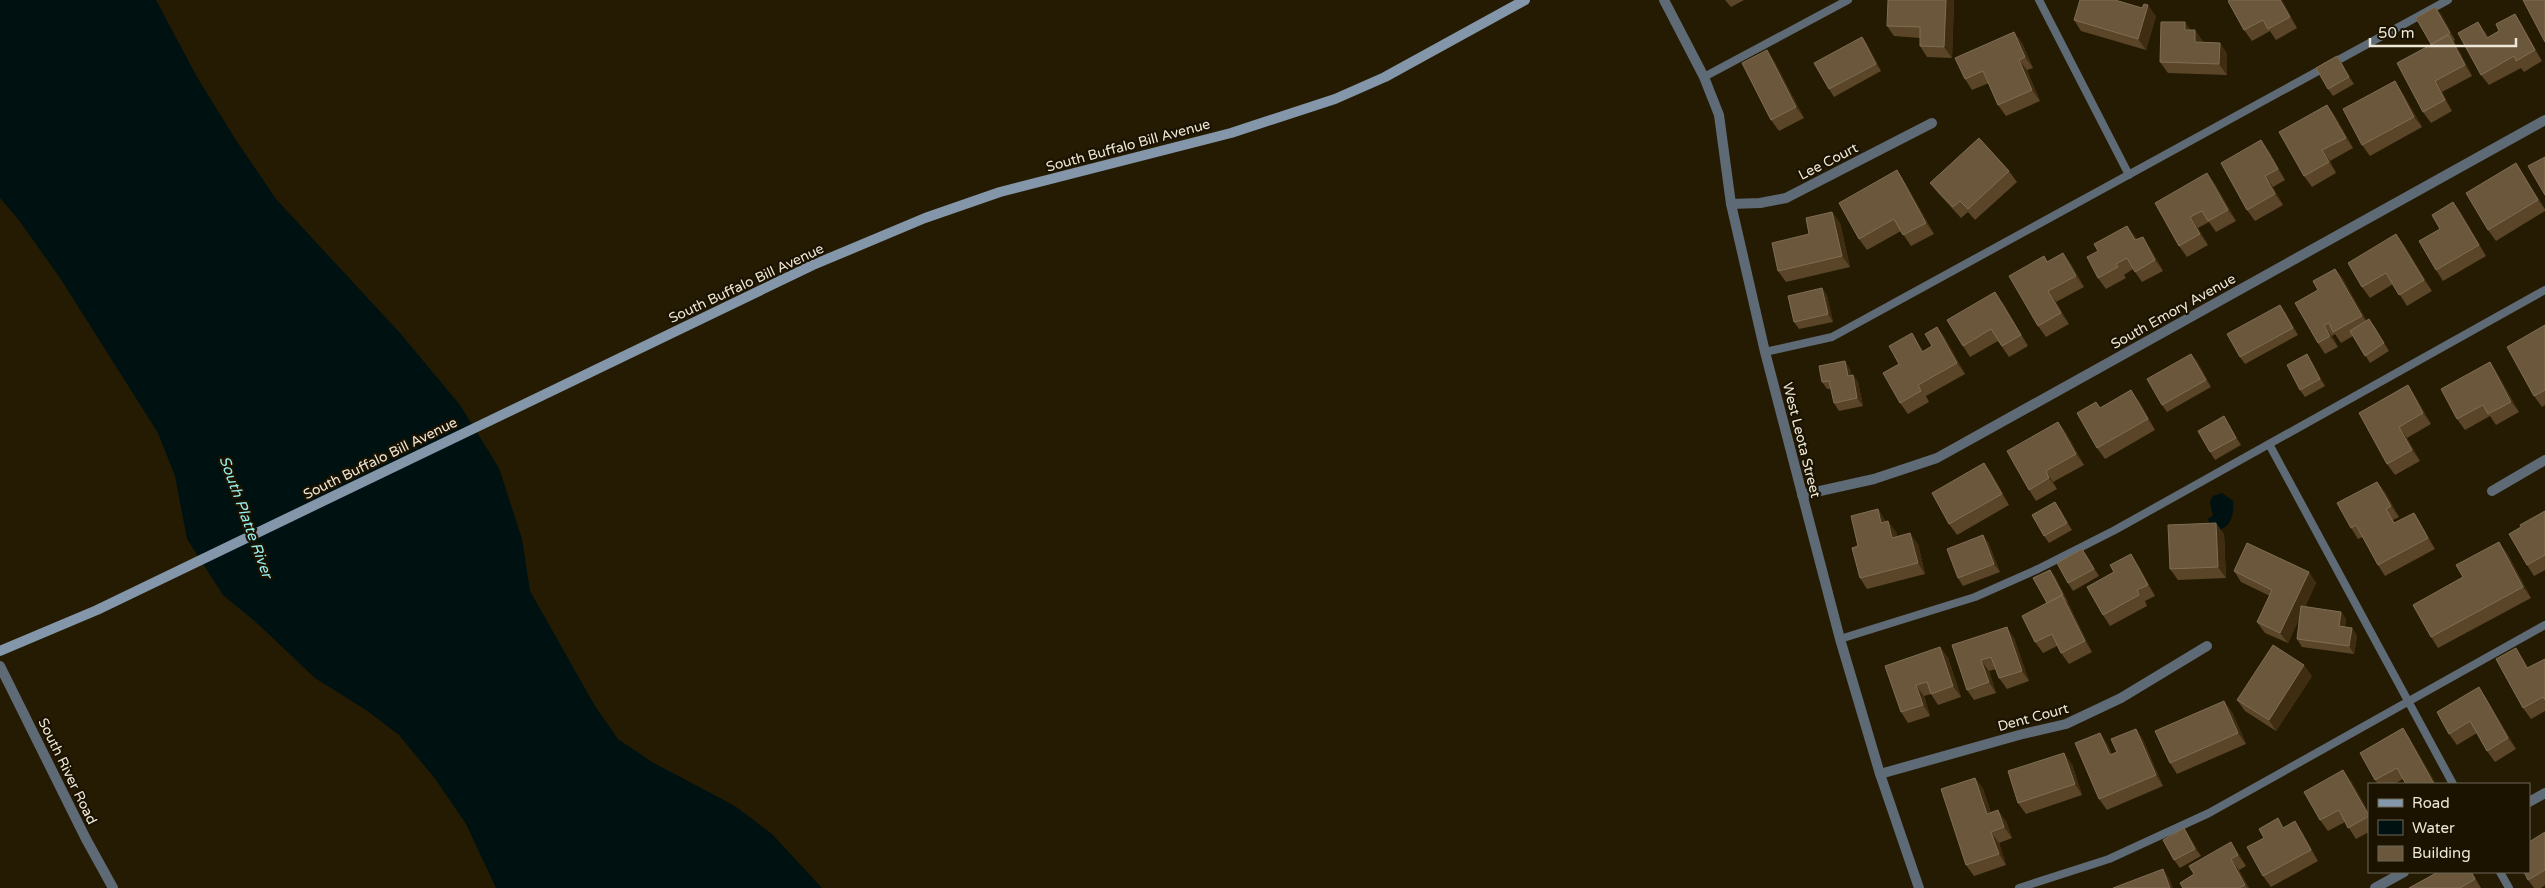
<svg xmlns="http://www.w3.org/2000/svg" width="2545" height="888" font-family="'Varela Round',sans-serif">
	<style>
		.water { fill: #001112 }
		.lines { fill: none; stroke-linecap: round; stroke-linejoin: round }
		.service { stroke: #5e6a76; stroke-width: 8 }
		.minor { stroke: #5e6a76; stroke-width: 10 }
		.tertiary { stroke: #5e6a76; stroke-width: 10 }
		.secondary { stroke: #8396aa; stroke-width: 10 }
		.wall { fill: #5b4528 }
		.shaded-wall { fill: #3f2d11 }
		.building { fill: #6b573b; stroke: #7f6e54 }
		.labels { text-anchor: middle; stroke-width: 4.5; stroke-linejoin: round; paint-order: stroke }
		.street-label { font-size: 14px; fill: #eee8d8; stroke: #1b1200 }
		.water-label { font-size: 15px; font-style: italic; fill: #95eded; stroke: #1b1200 }
	</style>
	<rect width="100%" height="100%" fill="#251b02"/>
	<path class="water" d="M0 0H156L197 77 234 137 276 199 400 333 460 405 499 468 522 539 530 591 595 706 618 739 652 762 735 806 772 834 822 888H496L466 824 436 780 399 735 366 710 315 678 258 624 223 595 187 539 175 476 158 433 60 278 18 219 0 198Z
		M2222 493 2233 501C2234 513 2232 526 2219 530L2210 524 2208 519 2213 515 2210 502 2213 496Z"/>
	<g class="lines">
		<path class="service" d="M2039 0 2129 175
			M1704 77 1848 0
			M1765 352 1832 337 2448 0
			M2269 444 2453 784
			M1840 639 1975 597 2038 569 2115 530 2545 290
			M2500 872 2509 888
			M2019 888 2109 859 2209 813 2545 625"/>
		<path class="minor" d="M1731 204 1760 203 1786 198 1932 123
			M2492 491 2545 460
			M1802 495 1874 479 1937 458 2545 120
			M0 666 86 839 113 888
			M1880 774 2019 735 2066 724 2121 698 2207 646
			M2529 802 2545 793
			M2375 888 2404 872"/>
		<path class="tertiary" d="M1664 0 1704 77 1719 115 1731 204 1765 352 1840 639 1880 774 1919 888"/>
		<path class="secondary" d="M0 651 97 610 813 265 925 218 1000 192 1231 133 1335 99 1385 77 1525 0"/>
	</g>
	<path class="wall" d="M1725 0H1744L1731 7Z
		M1954 0 1952 58 1927 57 1920 46V38L1894 36 1887 26Z
		M2230 0H2282L2297 28 2276 40 2270 31 2252 41 2244 30Z
		M2118 1 2156 16 2146 50 2081 31 2074 20Z
		M2435 7 2441 14 2455 40 2454 41 2472 76 2442 92 2452 111 2431 123 2423 112 2431 45 2416 18Z
		M2515 14 2522 25 2542 61 2524 72 2521 68 2489 85 2481 75 2486 33 2488 37 2499 31Z
		M2191 30 2203 41V42L2220 43 2227 54V75L2168 73 2160 62Z
		M2014 32 2022 43 2033 68 2027 70 2040 101 2006 116 1998 105 1989 83 1972 90 1965 79Z
		M1862 37 1867 44 1881 71 1834 97 1829 89Z
		M2337 56 2354 84 2333 96 2328 89Z
		M1774 61 1804 118 1779 131 1771 120Z
		M2402 92 2422 127 2370 156 2362 145Z
		M2327 105 2335 116 2353 148 2330 161 2336 173 2312 187 2304 176Z
		M2269 151 2285 180 2273 187 2283 205 2255 221 2247 210Z
		M2516 163 2523 174 2545 209V211L2496 241 2488 230Z
		M1897 170 1904 181 1934 234 1911 246 1901 231 1867 250 1859 239Z
		M2009 171 2017 182 1975 220 1968 212 1961 218 1938 193 1930 183Z
		M2215 184 2236 221 2216 232 2209 222 2198 228 2208 245 2187 257 2179 246 2155 203Z
		M2453 202 2461 213 2486 256 2443 281 2436 270 2440 229Z
		M1832 212 1840 223 1850 267 1786 282 1778 271 1809 234Z
		M2127 226 2137 240 2150 248 2163 271 2142 282 2133 269 2124 275 2126 278 2106 289 2098 278V251Z
		M2396 234 2404 245 2432 291 2407 306 2393 284 2370 298 2362 287Z
		M2044 256 2048 262 2071 264 2084 287 2056 302 2069 324 2046 337 2038 326Z
		M2335 269 2343 279 2366 321 2374 326 2389 351 2370 363 2353 336 2341 343 2335 334 2332 336 2338 347 2325 354 2318 343V290Z
		M1822 288 1827 296 1833 322 1799 329 1794 322Z
		M2003 303 2028 346 2009 357 1998 341 1970 357 1963 346Z
		M2285 312 2298 335 2245 364 2240 357Z
		M2545 325V405L2542 407 2534 396Z
		M1937 327 1945 338 1965 374 1926 396 1929 402 1908 414 1900 403 1899 364 1912 333 1923 351 1932 346Z
		M2191 354 2197 361 2211 387 2167 412 2162 405Z
		M2312 362 2325 386 2305 397 2300 390Z
		M2490 362 2497 373 2519 412 2496 425 2490 416 2465 430 2457 419Z
		M1850 369 1851 375H1853L1858 382 1863 406 1839 411 1834 403 1831 389H1827L1822 382Z
		M2408 385 2415 396 2431 424 2407 438 2420 461 2395 475 2387 464Z
		M2139 401 2155 430 2105 459 2097 448 2100 408Z
		M2224 416 2241 445 2215 460 2210 452Z
		M2058 422 2066 433 2084 465 2053 482 2057 489 2036 501 2029 490Z
		M1984 463 1992 474 2009 505 1957 535 1949 524Z
		M2377 482 2385 492 2399 517 2393 520 2395 523 2414 513 2421 524 2435 549 2385 576 2378 565 2363 537 2358 539 2351 528Z
		M1878 509 1886 522 1896 532 1897 536 1918 544 1925 574 1867 589 1860 578 1858 546Z
		M2060 509 2072 530 2049 543 2044 536Z
		M2545 511V570L2534 576 2527 565 2521 527Z
		M2224 534 2226 578 2178 580 2170 569Z
		M1988 542 2000 572 1963 586 1958 578Z
		M2507 553 2531 598 2438 648 2431 637Z
		M2087 556 2099 576 2073 591 2068 583Z
		M2138 565 2155 596 2145 601 2147 606 2110 626 2103 615Z
		M2050 570 2055 577 2068 602 2067 603 2092 652 2069 664 2061 653 2057 646 2043 653 2035 642 2047 603Z
		M2234 571 2309 572 2316 583 2305 607 2341 612 2346 619 2345 627 2352 628 2357 636 2354 654 2302 647 2297 639 2299 619 2288 643 2265 633 2257 622 2270 596 2241 582Z
		M2014 638 2029 681 2007 689 1999 678 1996 669 1989 671 1996 693 1974 700 1967 690 1952 645Z
		M1940 647 1948 658 1961 697 1938 705 1931 694 1924 696 1930 716 1908 723 1901 712 1885 666Z
		M2523 659 2528 668 2545 659V711L2531 719 2523 708Z
		M2312 676 2276 731 2245 711 2237 700Z
		M2479 687 2486 698 2516 749 2495 762 2487 751 2477 733 2457 745 2449 734Z
		M2232 712 2246 744 2177 774 2170 763Z
		M2403 728 2410 739 2436 784H2406L2403 779 2394 784H2378L2375 780Z
		M2136 729 2143 740 2163 786 2107 810 2099 799 2100 733 2107 744 2112 754 2117 752Z
		M2072 764 2082 795 2026 814 2018 803Z
		M1975 778 1983 789 1991 813 2006 821 2012 838 1999 843 2006 865 1974 876 1966 865Z
		M2351 781 2369 813V832L2356 839 2345 822 2328 831 2320 820Z
		M2284 827 2302 832 2318 861 2271 887 2263 876Z
		M2184 828 2189 836 2201 856 2180 868 2174 860Z
		M2545 832V885L2541 888H2534L2528 880Z
		M2238 853 2246 866 2239 870 2249 888H2183Z
		M2438 872H2472L2481 888H2409Z"/>
	<path class="shaded-wall" d="M1946 0H1954L1952 58 1944 47Z
		M2280 0H2282L2297 28 2290 17Z
		M2148 5 2156 16 2146 50 2138 39Z
		M2435 7 2441 14 2455 40 2450 33Z
		M2515 14 2522 25 2542 61 2535 50Z
		M2185 22 2193 33 2185 30Z
		M2478 22 2486 33 2495 49 2487 38Z
		M2195 30 2203 41 2202 53 2195 42Z
		M2014 32 2022 43 2033 68 2025 57Z
		M2449 35 2457 46 2472 76 2465 65Z
		M1862 37 1867 44 1881 71 1876 64Z
		M2220 43 2227 54V75L2219 64Z
		M1767 50 1774 61 1804 118 1796 107Z
		M2337 56 2342 63 2354 84 2349 77Z
		M2019 60 2027 70 2040 101 2032 90Z
		M2395 81 2402 92 2422 127 2414 117Z
		M2435 81 2442 92 2452 111 2445 100Z
		M2327 105 2335 116 2353 148 2346 138Z
		M2261 140 2269 151 2285 180 2278 169Z
		M2322 150 2330 161 2336 173 2329 162Z
		M2516 163 2523 174 2545 210 2538 200Z
		M1897 170 1904 181 1934 234 1926 223Z
		M2207 173 2215 184 2236 221 2228 210Z
		M2265 176 2273 187 2283 205 2275 194Z
		M2453 202 2461 213 2486 256 2479 245Z
		M1832 212 1840 223 1850 267 1842 256Z
		M2190 217 2198 228 2208 245 2200 234Z
		M2127 226 2135 236 2143 251 2135 240Z
		M2396 234 2404 245 2432 291 2424 280Z
		M2143 237 2150 248 2163 271 2155 260Z
		M2063 253 2071 264 2084 287 2076 276Z
		M2335 269 2343 279 2370 326 2362 316Z
		M1822 288 1827 296 1833 322 1828 314Z
		M2048 291 2056 302 2069 324 2061 313Z
		M1995 292 2003 303 2028 346 2021 335Z
		M2280 305 2285 312 2298 335 2293 328Z
		M2324 325 2332 336 2338 347 2330 336Z
		M1937 327 1945 338 1965 374 1957 363Z
		M1912 333 1919 344 1929 363 1922 352Z
		M2191 354 2197 361 2211 387 2206 380Z
		M2307 354 2312 362 2325 386 2320 379Z
		M1845 361 1850 369 1853 384 1848 376Z
		M2490 362 2497 373 2519 412 2511 402Z
		M1853 375 1858 382 1863 406 1857 398Z
		M2408 385 2415 396 2431 424 2423 413Z
		M2131 390 2139 401 2155 430 2148 419Z
		M2224 416 2229 424 2241 445 2236 438Z
		M2058 422 2066 433 2084 465 2076 454Z
		M2399 427 2407 438 2420 461 2412 450Z
		M1984 463 1992 474 2009 505 2002 494Z
		M2046 471 2053 482 2057 489 2049 478Z
		M2377 482 2385 492 2399 517 2391 506Z
		M2055 502 2060 509 2072 530 2067 523Z
		M1878 509 1885 520 1889 534 1881 523Z
		M2414 513 2421 524 2435 549 2428 538Z
		M1888 521 1896 532 1900 549 1892 538Z
		M2216 523 2224 534 2226 578 2218 567Z
		M1910 533 1918 544 1925 574 1918 563Z
		M1983 535 1988 542 2000 572 1994 564Z
		M2499 542 2507 553 2531 598 2523 587Z
		M2082 549 2087 556 2099 576 2094 569Z
		M2131 554 2138 565 2155 596 2148 585Z
		M2050 570 2055 577 2068 602 2063 595Z
		M2309 572 2316 583 2288 643 2280 633Z
		M2062 595 2070 606 2092 652 2085 641Z
		M2341 612 2346 619 2344 634 2339 626Z
		M2007 627 2014 638 2029 681 2022 671Z
		M2352 628 2357 636 2354 654 2349 646Z
		M1940 647 1948 658 1961 697 1953 686Z
		M2516 648 2523 659 2534 679 2527 668Z
		M1981 660 1989 671 1996 693 1989 682Z
		M2304 665 2312 676 2276 731 2269 720Z
		M1916 685 1924 696 1930 716 1923 705Z
		M2479 687 2486 698 2516 749 2508 738Z
		M2224 701 2232 712 2246 744 2238 733Z
		M2403 728 2410 739 2436 784H2434Z
		M2136 729 2143 740 2163 786 2156 775Z
		M2100 733 2107 744 2117 766 2110 755Z
		M2064 753 2072 764 2082 795 2075 784Z
		M2343 770 2351 781 2369 813V816Z
		M1975 778 1983 789 1995 825 1987 814Z
		M1998 810 2006 821 2012 838 2004 827Z
		M2295 821 2302 832 2318 861 2311 850Z
		M2184 828 2189 836 2201 856 2195 849Z
		M1991 832 1999 843 2006 865 1999 854Z
		M2231 842 2238 853 2246 866 2238 855Z
		M2231 859 2239 870 2249 888H2248L2245 885Z
		M2163 869 2170 880 2173 888H2170Z
		M2471 872H2472L2481 888 2475 879Z"/>
	<path class="building" d="M1888 0H1946L1944 47 1920 46V27L1887 26Z
		M2080 0H2115L2142 8 2144 4 2148 5 2138 39 2074 20Z
		M2230 0H2280L2290 17 2268 29 2263 20 2244 30 2228 1Z
		M2523 0H2545V42Z
		M2435 7 2450 33 2431 44 2416 18Z
		M2515 14 2535 50 2516 61 2514 56 2481 75 2458 33 2478 22 2487 38 2499 31 2496 24Z
		M2161 22H2185V30H2195V42L2220 43 2219 64 2160 62Z
		M2014 32 2025 57 2019 60 2032 90 1998 105 1983 71 1965 79 1955 58Z
		M2449 35 2465 65 2435 81 2445 100 2423 112 2397 63Z
		M1862 37 1876 64 1829 89 1814 63Z
		M1767 50 1796 107 1771 120 1742 63Z
		M2337 56 2349 77 2328 89 2316 68Z
		M2395 81 2414 117 2362 145 2343 109Z
		M2327 105 2346 138 2322 150 2329 162 2304 176 2279 132Z
		M1979 138 2009 171 1968 209 1960 201 1953 207 1930 183Z
		M2261 140 2278 169 2265 176 2275 194 2247 210 2221 163Z
		M2545 157V195L2528 166Z
		M2516 163 2538 200 2488 230 2466 193Z
		M1897 170 1926 223 1903 235 1894 219 1859 239 1839 203Z
		M2207 173 2228 210 2208 221 2202 211 2190 217 2200 234 2179 246 2155 203Z
		M2453 202 2479 245 2436 270 2419 241 2440 229 2432 215Z
		M1832 212 1842 256 1778 271 1772 243 1809 234 1806 218Z
		M2127 226 2135 240 2143 237 2155 260 2135 272 2127 258 2116 264 2118 267 2098 278 2087 257 2098 251 2094 244Z
		M2396 234 2424 280 2399 295 2386 273 2362 287 2348 263Z
		M2063 253 2076 276 2048 291 2061 313 2038 326 2009 276 2044 256 2047 262Z
		M2335 269 2362 316 2333 332 2329 323 2324 325 2330 336 2318 343 2295 303 2318 290 2313 281Z
		M1822 288 1828 314 1794 322 1788 296Z
		M1995 292 2021 335 2002 346 1991 329 1963 346 1947 320Z
		M2280 305 2293 328 2240 357 2227 334Z
		M2369 319 2384 343 2365 356 2350 331Z
		M2545 325V390L2534 396 2507 347Z
		M1937 327 1957 363 1918 385 1921 391 1900 403 1883 373 1899 364 1889 346 1912 333 1922 352 1932 346 1925 334Z
		M2191 354 2206 380 2162 405 2147 379Z
		M2307 354 2320 379 2300 390 2287 365Z
		M1845 361 1848 376 1853 375 1857 398 1834 403 1829 381 1822 382 1819 366Z
		M2490 362 2511 402 2488 414 2483 405 2457 419 2441 389Z
		M2408 385 2423 413 2399 427 2412 450 2387 464 2359 413Z
		M2131 390 2148 419 2097 448 2077 413 2096 402 2100 408Z
		M2224 416 2236 438 2210 452 2198 431Z
		M2058 422 2076 454 2046 471 2049 478 2029 490 2007 451Z
		M1984 463 2002 494 1949 524 1932 493Z
		M2377 482 2391 506 2386 509 2394 523 2414 513 2428 538 2378 565 2356 525 2351 528 2337 503Z
		M2055 502 2067 523 2044 536 2032 515Z
		M1878 509 1881 523 1888 521 1892 538 1910 533 1918 563 1860 578 1852 548 1858 546 1851 516Z
		M2545 511V555L2527 565 2509 534 2521 527 2520 525Z
		M2216 523 2218 567 2170 569 2168 525Z
		M1983 535 1994 564 1958 578 1947 549Z
		M2499 542 2523 587 2431 637 2413 605 2463 577 2456 565Z
		M2247 543 2309 572 2280 633 2257 622 2272 590 2234 571Z
		M2082 549 2094 569 2068 583 2057 563Z
		M2131 554 2148 585 2137 590 2139 595 2103 615 2087 587 2114 572 2110 565Z
		M2050 570 2063 595 2047 603 2033 578Z
		M2062 595 2085 641 2061 653 2052 634 2035 642 2022 616Z
		M2301 606 2341 612 2339 626 2352 628 2349 646 2297 639Z
		M2007 627 2022 671 1999 678 1991 657 1981 660 1989 682 1967 690 1952 645Z
		M2273 645 2304 665 2269 720 2237 700Z
		M1940 647 1953 686 1931 694 1927 682 1916 685 1923 705 1901 712 1885 666Z
		M2516 648 2527 668 2545 659V700L2543 697 2523 708 2496 659Z
		M2479 687 2508 738 2487 751 2470 721 2449 734 2437 712Z
		M2224 701 2238 733 2170 763 2155 731Z
		M2403 728 2434 784H2406L2397 768 2375 780 2360 753Z
		M2136 729 2156 775 2099 799 2075 743 2100 733 2110 755 2117 752 2111 739Z
		M2064 753 2075 784 2018 803 2008 771Z
		M2343 770 2369 816 2348 828 2339 810 2320 820 2304 792Z
		M1975 778 1987 814 1998 810 2004 827 1991 832 1999 854 1966 865 1941 789Z
		M2278 818 2283 828 2295 821 2311 850 2263 876 2247 847 2264 838 2259 829Z
		M2184 828 2195 849 2174 860 2163 840Z
		M2545 832V870L2528 880 2524 872H2529V842Z
		M2231 842 2238 855 2231 859 2245 885 2239 888H2183L2180 883 2194 874 2189 866Z
		M2163 869 2170 888H2113Z
		M2438 872H2471L2475 879 2460 888H2409Z"/>
	<g class="labels">
		<g class="street-label">
			<text transform="translate(1128 145) rotate(-15)" y="5">South Buffalo Bill Avenue</text>
			<text transform="translate(1828 161) rotate(-27)" y="5">Lee Court</text>
			<text transform="translate(746 283) rotate(-25)" y="5">South Buffalo Bill Avenue</text>
			<text transform="translate(2173 311) rotate(-29)" y="5">South Emory Avenue</text>
			<text transform="translate(1802 440) rotate(76)" y="5">West Leota Street</text>
			<text transform="translate(380 458) rotate(-26)" y="5">South Buffalo Bill Avenue</text>
			<text transform="translate(2033 717) rotate(-15)" y="5">Dent Court</text>
			<text transform="translate(68 771) rotate(64)" y="5">South River Road</text>
		</g>
		<g class="water-label">
			<text transform="translate(246 517) rotate(70)" y="5">South Platte River</text>
		</g>
	</g>
	<rect x="2368" y="783" width="162" height="90" fill="#1b1200" stroke="#6f6856"/>
	<rect x="2378" y="799" width="25" height="8" fill="#8396aa" stroke="#6f6856"/>
	<text x="2412" y="808" font-size="15" fill="#eee8d8">Road</text>
	<rect x="2378" y="820" width="25" height="15" fill="#001112" stroke="#6f6856"/>
	<text x="2412" y="833" font-size="15" fill="#eee8d8">Water</text>
	<rect x="2378" y="846" width="25" height="15" fill="#6b573b" stroke="#6f6856"/>
	<text x="2412" y="858" font-size="15" fill="#eee8d8">Building</text>
	<path d="M2370 38v8h146v-8" fill="none" stroke="#eee8d8" stroke-width="2.5"/>
	<text x="2378" y="38" font-size="15" fill="#eee8d8" stroke="#1b1200" stroke-width="4" paint-order="stroke">50 m</text>
</svg>
